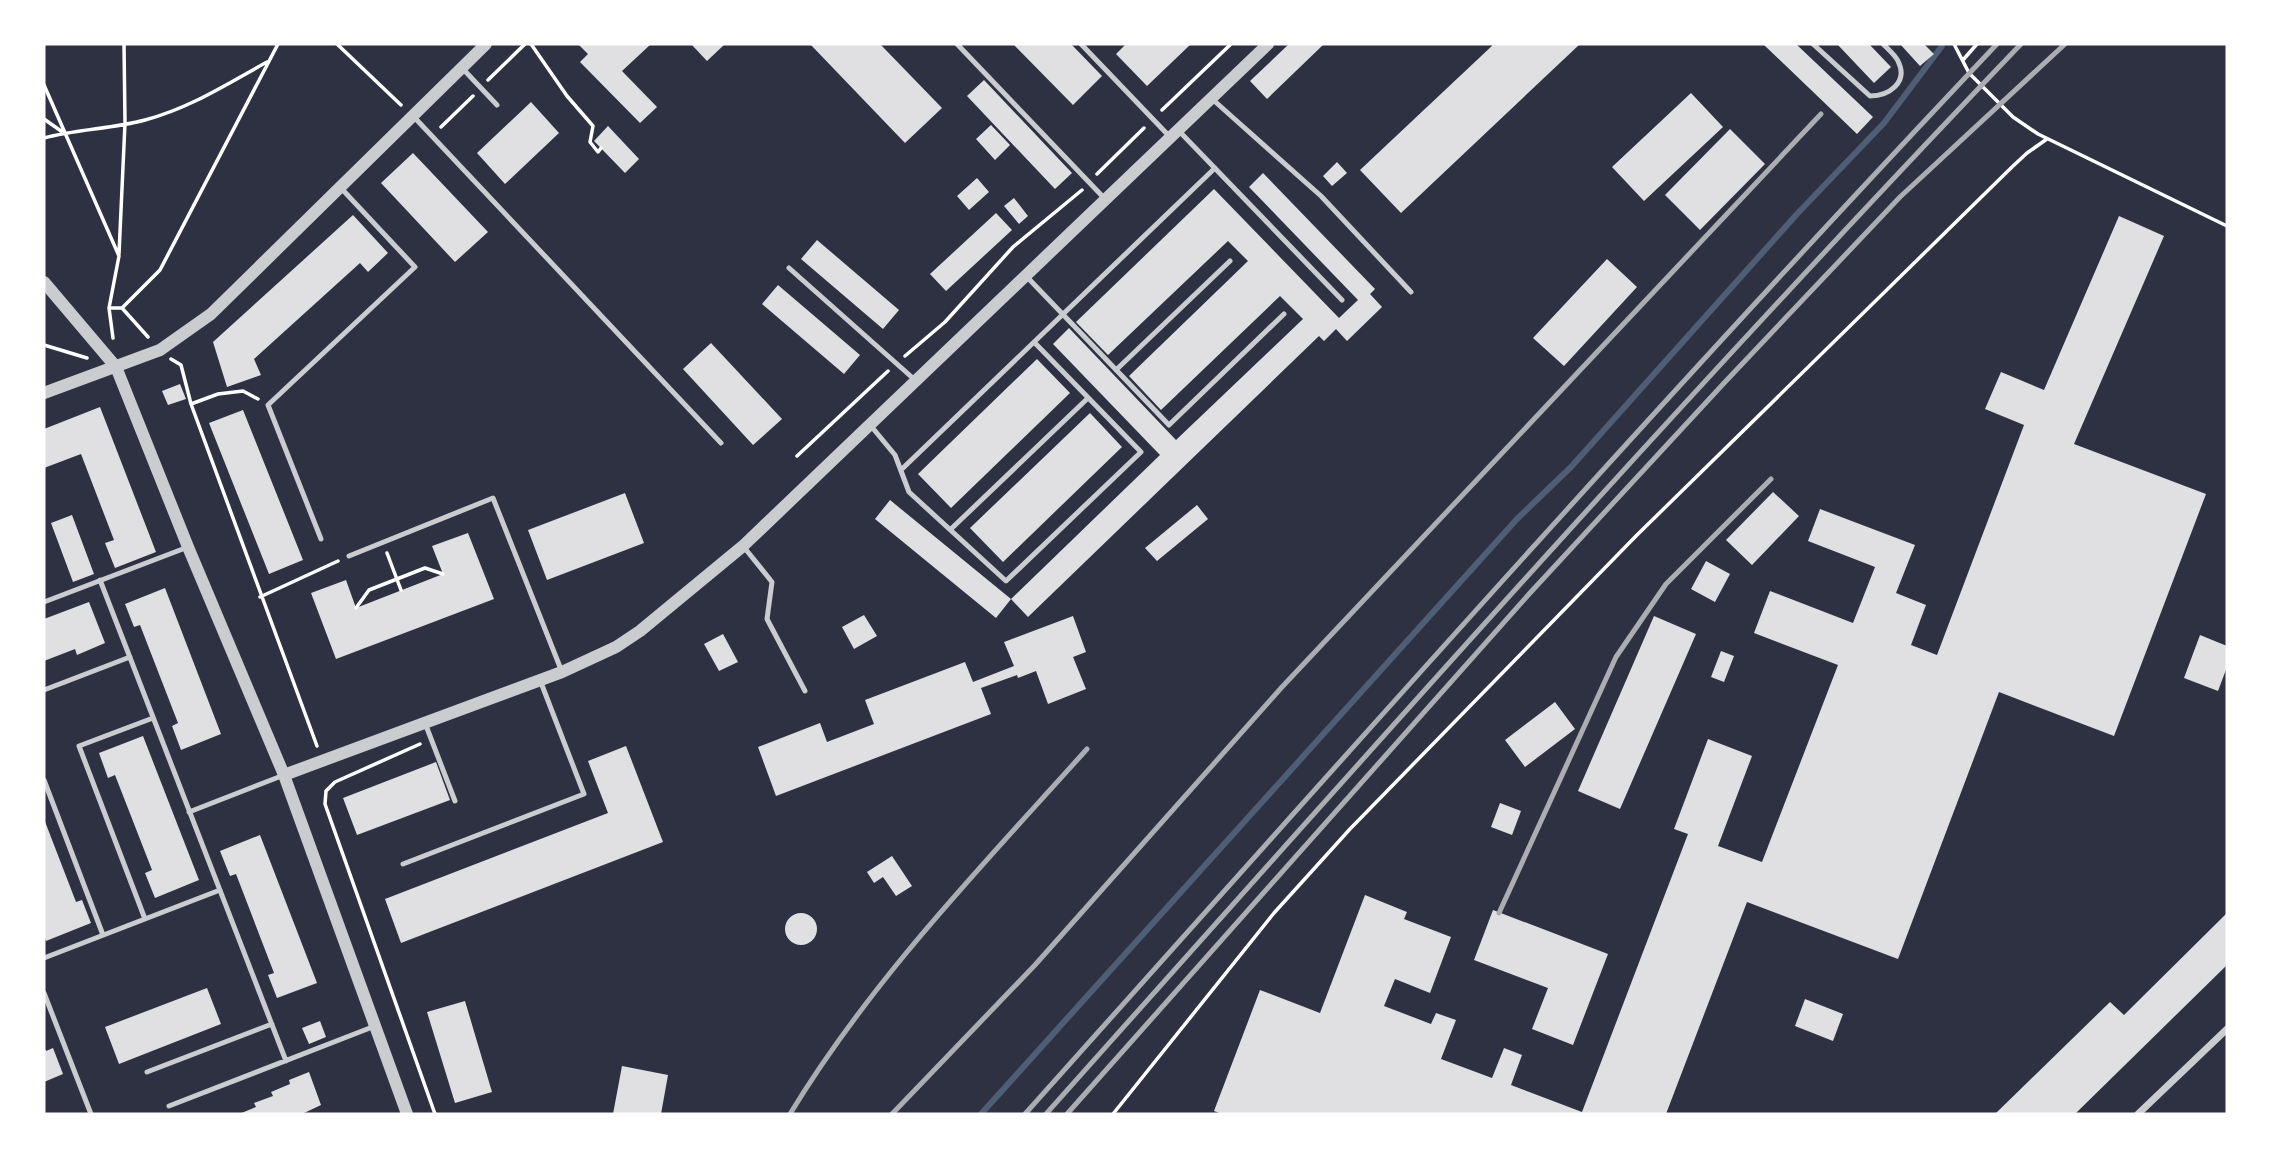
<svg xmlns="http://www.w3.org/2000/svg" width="2271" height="1158" font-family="'Exo 2',sans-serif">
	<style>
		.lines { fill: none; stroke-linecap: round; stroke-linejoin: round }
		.stream { stroke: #4f5d75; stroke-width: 6 }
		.building { fill: #e0e0e3 }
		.path { stroke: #fff; stroke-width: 3.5 }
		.service { stroke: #caccd0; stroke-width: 5 }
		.minor { stroke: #caccd0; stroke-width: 7 }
		.tertiary { stroke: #caccd0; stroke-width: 12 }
		.rail { stroke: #abadb3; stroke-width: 5 }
	</style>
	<rect width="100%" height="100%" fill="#2d3142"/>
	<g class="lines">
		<path class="stream" d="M981 1114 1517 519 1571 467 1797 214 1884 123 1942 46"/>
	</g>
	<path class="building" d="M578 44H651L622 71 657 107 640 123 580 62 588 54Z
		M691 44H725L707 61Z
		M810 44H880L942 108 905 143Z
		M1013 44H1071L1102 76 1073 105Z
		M1126 44H1191L1147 86 1116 54Z
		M1289 44H1324L1267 99 1250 81Z
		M1494 44H1580L1401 213 1360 170Z
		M1763 44H1796L1873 117 1857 134Z
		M1837 44H1869L1891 67 1874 83Z
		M1900 44H1924L1934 54 1920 66Z
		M984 80 1072 173 1055 189 967 96Z
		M1691 93 1723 127 1644 201 1612 167Z
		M531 102 559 133 505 184 477 153Z
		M991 125 1010 145 995 160 976 139Z
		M608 126 639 159 625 173 594 141Z
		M1730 129 1765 164 1700 230 1665 195Z
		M413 153 488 232 455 262 381 183Z
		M1337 162 1347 173 1332 186 1323 176Z
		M1263 173 1375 289 1370 294 1382 307 1347 341 1336 329 1324 341 1319 336 1028 617 1011 599 996 618 875 519 890 500 1011 599 1160 455 1053 344 1069 328 1176 440 1303 319 1280 296 1161 410 1129 376 1248 261 1228 241 1108 355 1076 322 1214 189 1339 318 1358 300 1249 187Z
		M977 178 989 192 969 210 957 196Z
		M1014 198 1028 216 1019 224 1004 206Z
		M996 213 1012 230 946 291 930 274Z
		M353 215 388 253 368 272 360 263 254 359 261 375 227 387 213 342Z
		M2119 216 2164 236 2074 444 2206 494 2114 736 1999 692 1898 959 1747 902 1666 1114H1222L1214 1111 1260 990 1320 1013 1365 895 1407 912 1404 919 1451 937 1430 993 1395 979 1384 1006 1431 1024 1436 1013 1456 1020 1441 1059 1492 1078 1504 1048 1522 1055 1511 1085 1582 1112 1688 834 1674 829 1708 739 1752 756 1718 846 1762 862 1838 665 1754 633 1770 591 1853 623 1875 567 1808 541 1820 509 1915 545 1896 593 1926 605 1911 645 1937 655 2024 425 1985 409 2001 372 2044 390Z
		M817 240 899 310 883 329 801 259Z
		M1607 259 1637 287 1564 366 1533 338Z
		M778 285 860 355 844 374 762 304Z
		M711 343 782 419 753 445 683 369Z
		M1037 359 1070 393 951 508 918 474Z
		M180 384 186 399 168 405 162 391Z
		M100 407 156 552 115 568 105 543 114 540 81 454 44 468V429Z
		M243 410 303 560 269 574 209 423Z
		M1090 413 1122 447 1003 562 970 528Z
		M1773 492 1799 516 1752 565 1726 540Z
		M625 493 644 543 547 580 528 530Z
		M1197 505 1208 519 1157 561 1145 548Z
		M72 515 94 574 73 582 51 523Z
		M468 533 494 599 336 659 311 593 346 580 356 608 443 574 432 546Z
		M1706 561 1730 574 1715 602 1691 589Z
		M165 588 221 734 181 750 172 726 178 723 140 625 134 627 125 604Z
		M89 602 105 643 77 655 75 649 44 661V619Z
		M864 615 877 636 854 649 842 627Z
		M1073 616 1086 652 1073 657 1086 689 1048 704 1036 671 1018 678 1017 675 981 688 991 714 776 796 758 747 820 723 827 742 874 724 865 700 965 662 973 682 1014 666 1004 642Z
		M1654 616 1696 634 1620 809 1578 791Z
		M723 634 738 662 719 671 704 644Z
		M2200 635 2227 646V667L2218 691 2184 678Z
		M1721 651 1734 656 1724 682 1711 677Z
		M1555 702 1575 729 1525 767 1505 740Z
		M143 736 199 880 155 898 145 873 152 870 115 775 108 778 99 753Z
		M626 746 663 842 401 943 385 899 608 813 588 761Z
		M436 762 450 800 357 835 343 798Z
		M1500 803 1521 811 1512 835 1491 827Z
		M44 819 76 902 82 900 91 923 46 941 44 936Z
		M260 835 317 983 277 998 268 975 274 973 236 874 230 876 220 851Z
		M892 856 912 886 896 896 883 877 874 883 867 872Z
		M1493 910 1608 954 1573 1045 1532 1029 1548 988 1474 960Z
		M785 929a16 16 0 1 1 32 0a16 16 0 1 1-32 0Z
		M2227 913V965L2075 1114H1995L2110 1002 2124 1015Z
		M207 988 221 1024 119 1064 105 1027Z
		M1805 999 1843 1014 1833 1041 1795 1026Z
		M465 1001 492 1092 455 1103 427 1012Z
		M320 1021 326 1037 309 1044 302 1028Z
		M44 1047 46 1051 53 1048 63 1074 44 1082Z
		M622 1066 668 1075 661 1114H613Z
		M309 1072 321 1105 302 1114H239L256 1107 254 1103 273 1096 271 1092 290 1084 289 1080Z"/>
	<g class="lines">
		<path class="path" d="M337 44 401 105
			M531 44 567 96 593 126 590 142 598 152 601 148
			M1954 44 1969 73 2013 117 2038 134 2227 226
			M1963 60 1977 44
			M488 80 525 44
			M44 85 119 256 109 308H122
			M1162 110 1231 44
			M44 119 61 131
			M441 127 473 96
			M44 138C77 129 112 129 145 120 190 108 227 84 267 62
			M1097 174 1144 128
			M119 254 125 123 124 44
			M109 308 113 338
			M148 337 122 308 160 270 278 44
			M44 345 87 358
			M905 356 945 322 1013 247 1082 190
			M171 359 181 365 191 404 317 746
			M191 404 218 394 243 391 258 399
			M797 456 888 371
			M387 553 401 590
			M260 597 338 561
			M356 608 369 590 425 568 443 574
			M420 744 335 782 326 791 325 804 435 1114
			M1113 1114 1274 913 1350 829 1636 536 2012 167 2027 153 2047 139"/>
		<path class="service" d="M957 44 1106 200
			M1081 44 1171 138
			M1813 44 1870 96C1888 96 1909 83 1898 61 1895 55 1888 49 1883 44
			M463 69 497 105
			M1211 98 1321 196 1411 292
			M414 117 721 443
			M1179 131 1342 300
			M789 268 915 380
			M1027 277 1169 425 1284 314
			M1116 370 1230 261
			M871 426 895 455 909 492 1006 581 1141 452 1034 342
			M902 469 1215 168
			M951 529 1088 398
			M321 539 268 405 415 267 340 187
			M743 546 772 582 767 619 805 691
			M349 556 493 498 562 672
			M100 580 286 1061
			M44 602 188 547
			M44 690 130 657
			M425 723 455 801
			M44 780 103 935
			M189 812 284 775
			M403 864 584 794 540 680
			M145 919 79 746 153 718
			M44 958 220 890
			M44 993 91 1114
			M147 1072 272 1024
			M169 1106 375 1026"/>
		<path class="minor" d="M2138 1114 2227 1029"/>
		<path class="tertiary" d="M44 282 116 367 188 547 284 775 407 1114
			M44 393 160 350 211 314 486 44
			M284 775 562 672 616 647 640 631 743 546 1268 44"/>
		<path class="rail" d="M1499 913 1616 657 1666 584 1771 479
			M790 1114C872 979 982 866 1087 749
			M892 1114 1035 965 1282 687 1821 114
			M1025 1114C1346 755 1666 394 1997 44
			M1046 1114C1367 754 1687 393 2021 44
			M1067 1114 1530 593 1725 382 1900 197 2065 44"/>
	</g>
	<rect width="2271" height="1158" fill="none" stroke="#ffffff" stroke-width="91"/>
</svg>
